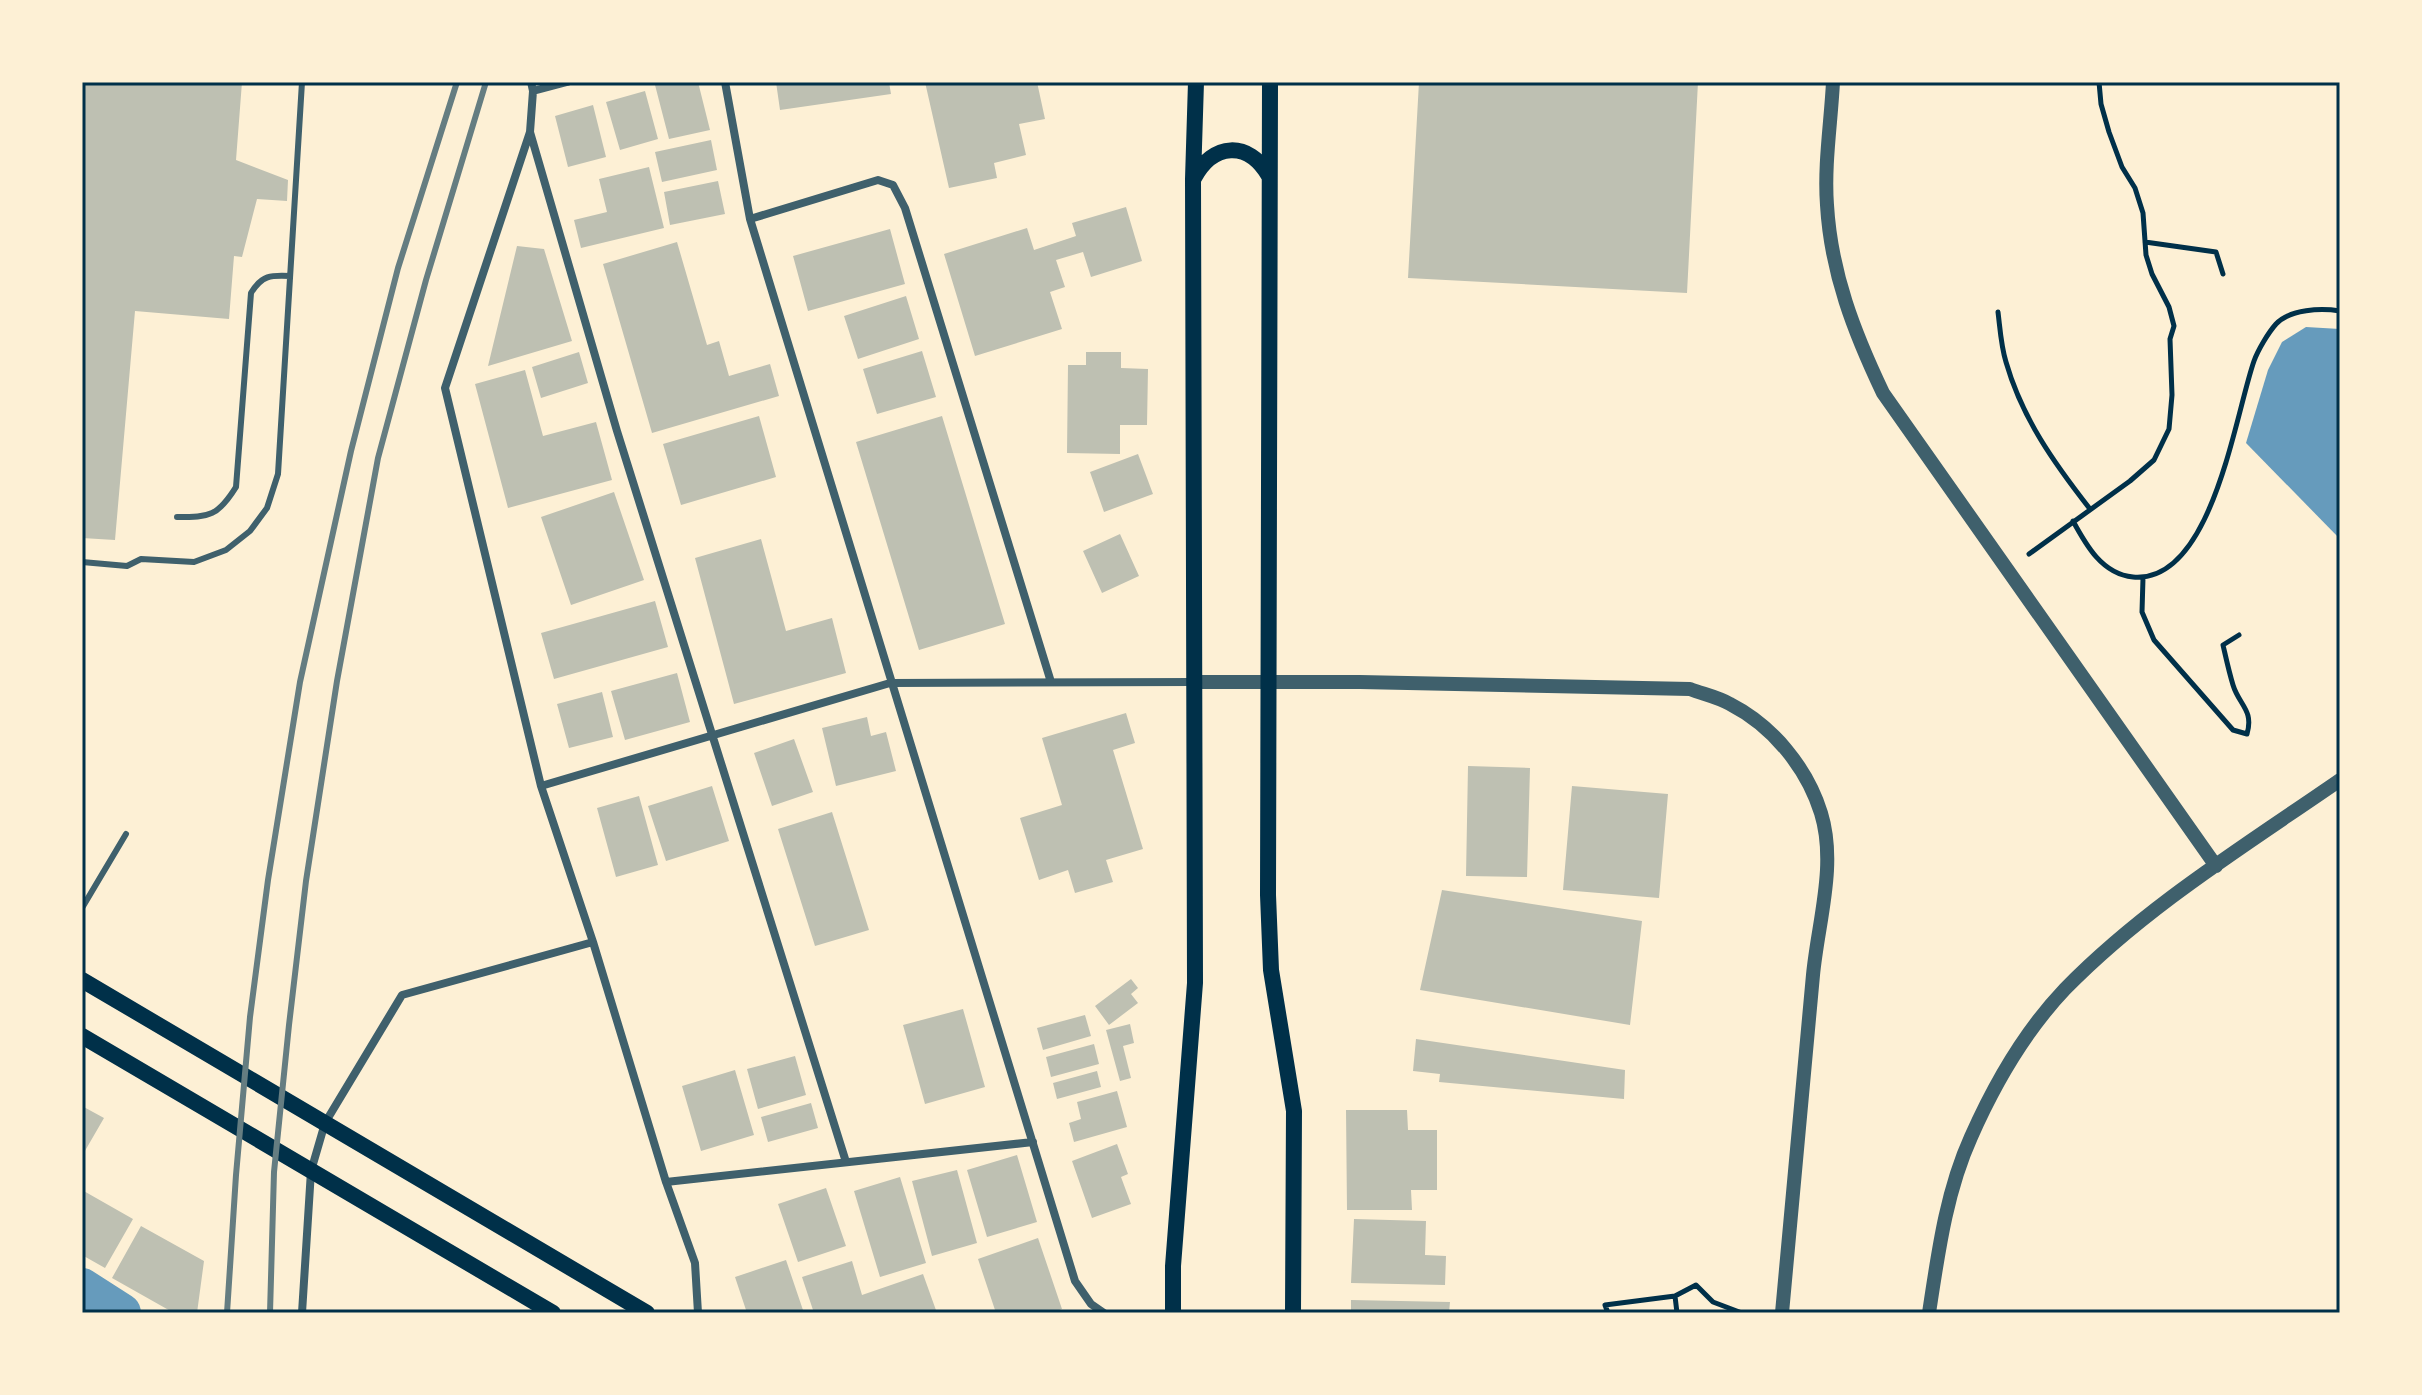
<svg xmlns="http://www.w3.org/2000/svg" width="2422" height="1395" font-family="'PT Sans',sans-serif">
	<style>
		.water { fill: #669bbc }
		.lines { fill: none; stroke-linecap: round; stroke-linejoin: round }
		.canal { stroke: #669bbc; stroke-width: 40 }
		.building { fill: #bec0b2 }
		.path { stroke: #003049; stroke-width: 5 }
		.service { stroke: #3f606c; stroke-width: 6 }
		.minor { stroke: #3f606c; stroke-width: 8 }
		.tertiary { stroke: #3f606c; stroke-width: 14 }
		.secondary { stroke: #003049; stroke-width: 16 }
		.rail { stroke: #657d81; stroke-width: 6 }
		.neatline { fill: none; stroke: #003049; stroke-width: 3 }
	</style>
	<rect width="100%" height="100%" fill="#fdf0d5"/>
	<path class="water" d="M2306 327 2340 329V539L2246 443 2268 370 2282 342Z"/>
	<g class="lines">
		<path class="canal" d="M82 1288 121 1313"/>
	</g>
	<path class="building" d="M82 82H242L236 160 288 180 287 201 257 199 242 257 234 256 229 319 135 311 115 540 82 538Z
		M666 82H698L710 130 669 139 655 85Z
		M776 82H889L891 94 780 110Z
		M925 82H1037L1045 119 1019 124 1026 155 994 163 997 178 949 188Z
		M1419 82H1698L1687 293 1408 278Z
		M645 91 658 139 620 150 606 102Z
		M593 105 606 157 568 167 555 116Z
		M711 140 717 170 662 182 655 152Z
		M649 167 664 228 581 248 574 220 607 212 599 179Z
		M718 181 725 214 670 225 664 192Z
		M1126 207 1142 261 1091 277 1083 252 1056 260 1065 287 1050 292 1062 329 975 356 944 254 1027 228 1034 250 1076 236 1072 223Z
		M890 229 905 284 808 311 793 256Z
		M677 242 707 345 719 341 729 376 770 364 779 396 652 433 603 264Z
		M517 246 544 249 572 341 488 366Z
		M906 296 919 339 858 359 844 316Z
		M922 351 936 397 877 414 863 369Z
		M579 352 588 383 541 398 532 367Z
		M1086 352H1121V368L1148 369 1147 425H1120V454L1067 453 1068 365H1086Z
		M525 370 543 436 596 422 612 480 508 508 475 384Z
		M759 416 776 477 681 505 663 444Z
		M942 416 1005 624 919 650 856 442Z
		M1138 454 1153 494 1104 512 1090 472Z
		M614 492 644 580 571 605 541 517Z
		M1120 534 1139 576 1102 593 1083 551Z
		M761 539 786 631 832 618 846 673 734 704 695 558Z
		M655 601 668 647 554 679 541 633Z
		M677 673 690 722 625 740 611 691Z
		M602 692 613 737 569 748 557 704Z
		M1126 713 1135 743 1113 750 1143 849 1106 860 1113 882 1075 893 1068 870 1039 880 1020 818 1062 805 1042 738Z
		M867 717 871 736 886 732 896 771 836 786 822 728Z
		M794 739 813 792 772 806 754 753Z
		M1468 766 1530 768 1527 877 1466 876Z
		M712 786 729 841 666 861 648 806Z
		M1572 786 1668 794 1659 898 1563 890Z
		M639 796 658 865 616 877 597 808Z
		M832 812 869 930 815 946 778 829Z
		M1442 890 1642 921 1630 1025 1420 990Z
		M1131 979 1138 988 1131 994 1138 1003 1109 1025 1095 1006Z
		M963 1009 985 1087 925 1104 903 1025Z
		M1085 1015 1091 1036 1043 1050 1037 1028Z
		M1130 1024 1134 1043 1123 1046 1131 1078 1120 1081 1106 1030Z
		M1416 1039 1625 1070 1624 1099 1439 1082 1440 1074 1413 1071Z
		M1094 1044 1099 1064 1051 1077 1046 1057Z
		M795 1056 806 1095 758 1109 747 1069Z
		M735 1070 754 1135 701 1151 682 1086Z
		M1097 1071 1101 1087 1057 1099 1053 1083Z
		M1117 1091 1127 1127 1074 1142 1069 1123 1081 1119 1077 1102Z
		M811 1103 818 1128 768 1142 761 1117Z
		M82 1106 104 1118 82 1156Z
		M1346 1110H1407L1408 1130H1437V1190H1411L1412 1210H1347Z
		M1117 1144 1128 1174 1121 1177 1131 1204 1092 1218 1072 1161Z
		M1017 1155 1037 1222 987 1237 967 1170Z
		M957 1170 977 1243 932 1256 912 1181Z
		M900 1177 926 1263 880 1277 854 1191Z
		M826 1188 846 1246 798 1262 778 1204Z
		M82 1190 133 1219 105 1268 82 1255Z
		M1354 1219 1426 1221 1425 1255 1446 1256 1445 1285 1351 1283Z
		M141 1226 204 1261 197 1313H174L112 1278Z
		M1038 1238 1062 1309 1052 1313H996L978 1259Z
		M786 1260 804 1313H747L735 1277Z
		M852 1261 862 1295 923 1274 937 1313H814L802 1277Z
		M1351 1300 1450 1302 1449 1313H1351Z"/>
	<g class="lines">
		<path class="path" d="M2145 242 2216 252 2223 274
			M1998 312C2000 328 2001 346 2006 362 2022 418 2054 463 2090 509
			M2073 521C2086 545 2102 574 2133 577 2212 584 2235 415 2254 361 2258 350 2268 333 2276 324 2290 309 2321 308 2340 311
			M2029 554 2130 481 2154 460 2169 429 2172 395 2170 339 2174 326 2169 307 2152 274 2146 255 2143 213 2135 188 2122 167 2109 132 2101 104 2099 82
			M2143 578 2142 612 2154 640 2233 730 2247 734C2254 710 2239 705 2233 685 2229 672 2226 658 2223 645L2239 635
			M1608 1313 1605 1305 1675 1296
			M1677 1313 1675 1296 1696 1285 1713 1302 1742 1313"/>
		<path class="service" d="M177 517C210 517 218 516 236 487L251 293C262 275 271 275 290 276
			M82 562 127 566 141 559 194 562 226 550 250 531 267 508 278 474 302 82
			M82 908 126 834"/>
		<path class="minor" d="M531 82 533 91 530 132 617 431 846 1162
			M725 82 750 219 1075 1281 1091 1304 1104 1313
			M533 91 567 82
			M530 132 445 388 541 786 593 942 666 1182 695 1263 698 1313
			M750 219 878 180 893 185 905 208 1051 682
			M541 786 890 683 1194 682
			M666 1182 1033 1142
			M302 1313 311 1171 325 1123 402 995 593 942"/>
		<path class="tertiary" d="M1833 82C1831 122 1824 165 1827 205 1831 273 1854 332 1883 393L2216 866
			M1195 682H1360L1690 689C1703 694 1718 697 1730 704 1773 726 1807 768 1821 813 1837 865 1818 922 1813 975 1802 1087 1792 1200 1782 1313
			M1929 1313C1938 1254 1946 1192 1971 1137 1994 1085 2026 1030 2065 989 2145 907 2246 845 2340 780"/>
		<path class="secondary" d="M1270 82 1268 895 1271 970 1294 1111 1293 1313
			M1194 178C1213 143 1248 140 1269 176
			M82 980 647 1313
			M82 1036 553 1313
			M1173 1313V1266L1195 983 1193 179 1196 82"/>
		<path class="rail" d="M227 1313 236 1175 250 1017 268 880 300 682 351 451 398 268 457 82
			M270 1313 274 1172 289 1025 306 881 337 681 378 458 426 280 486 82"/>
	</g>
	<rect width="2422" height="1395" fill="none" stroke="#fdf0d5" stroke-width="168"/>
	<rect x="84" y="84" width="2254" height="1227" class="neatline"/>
</svg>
